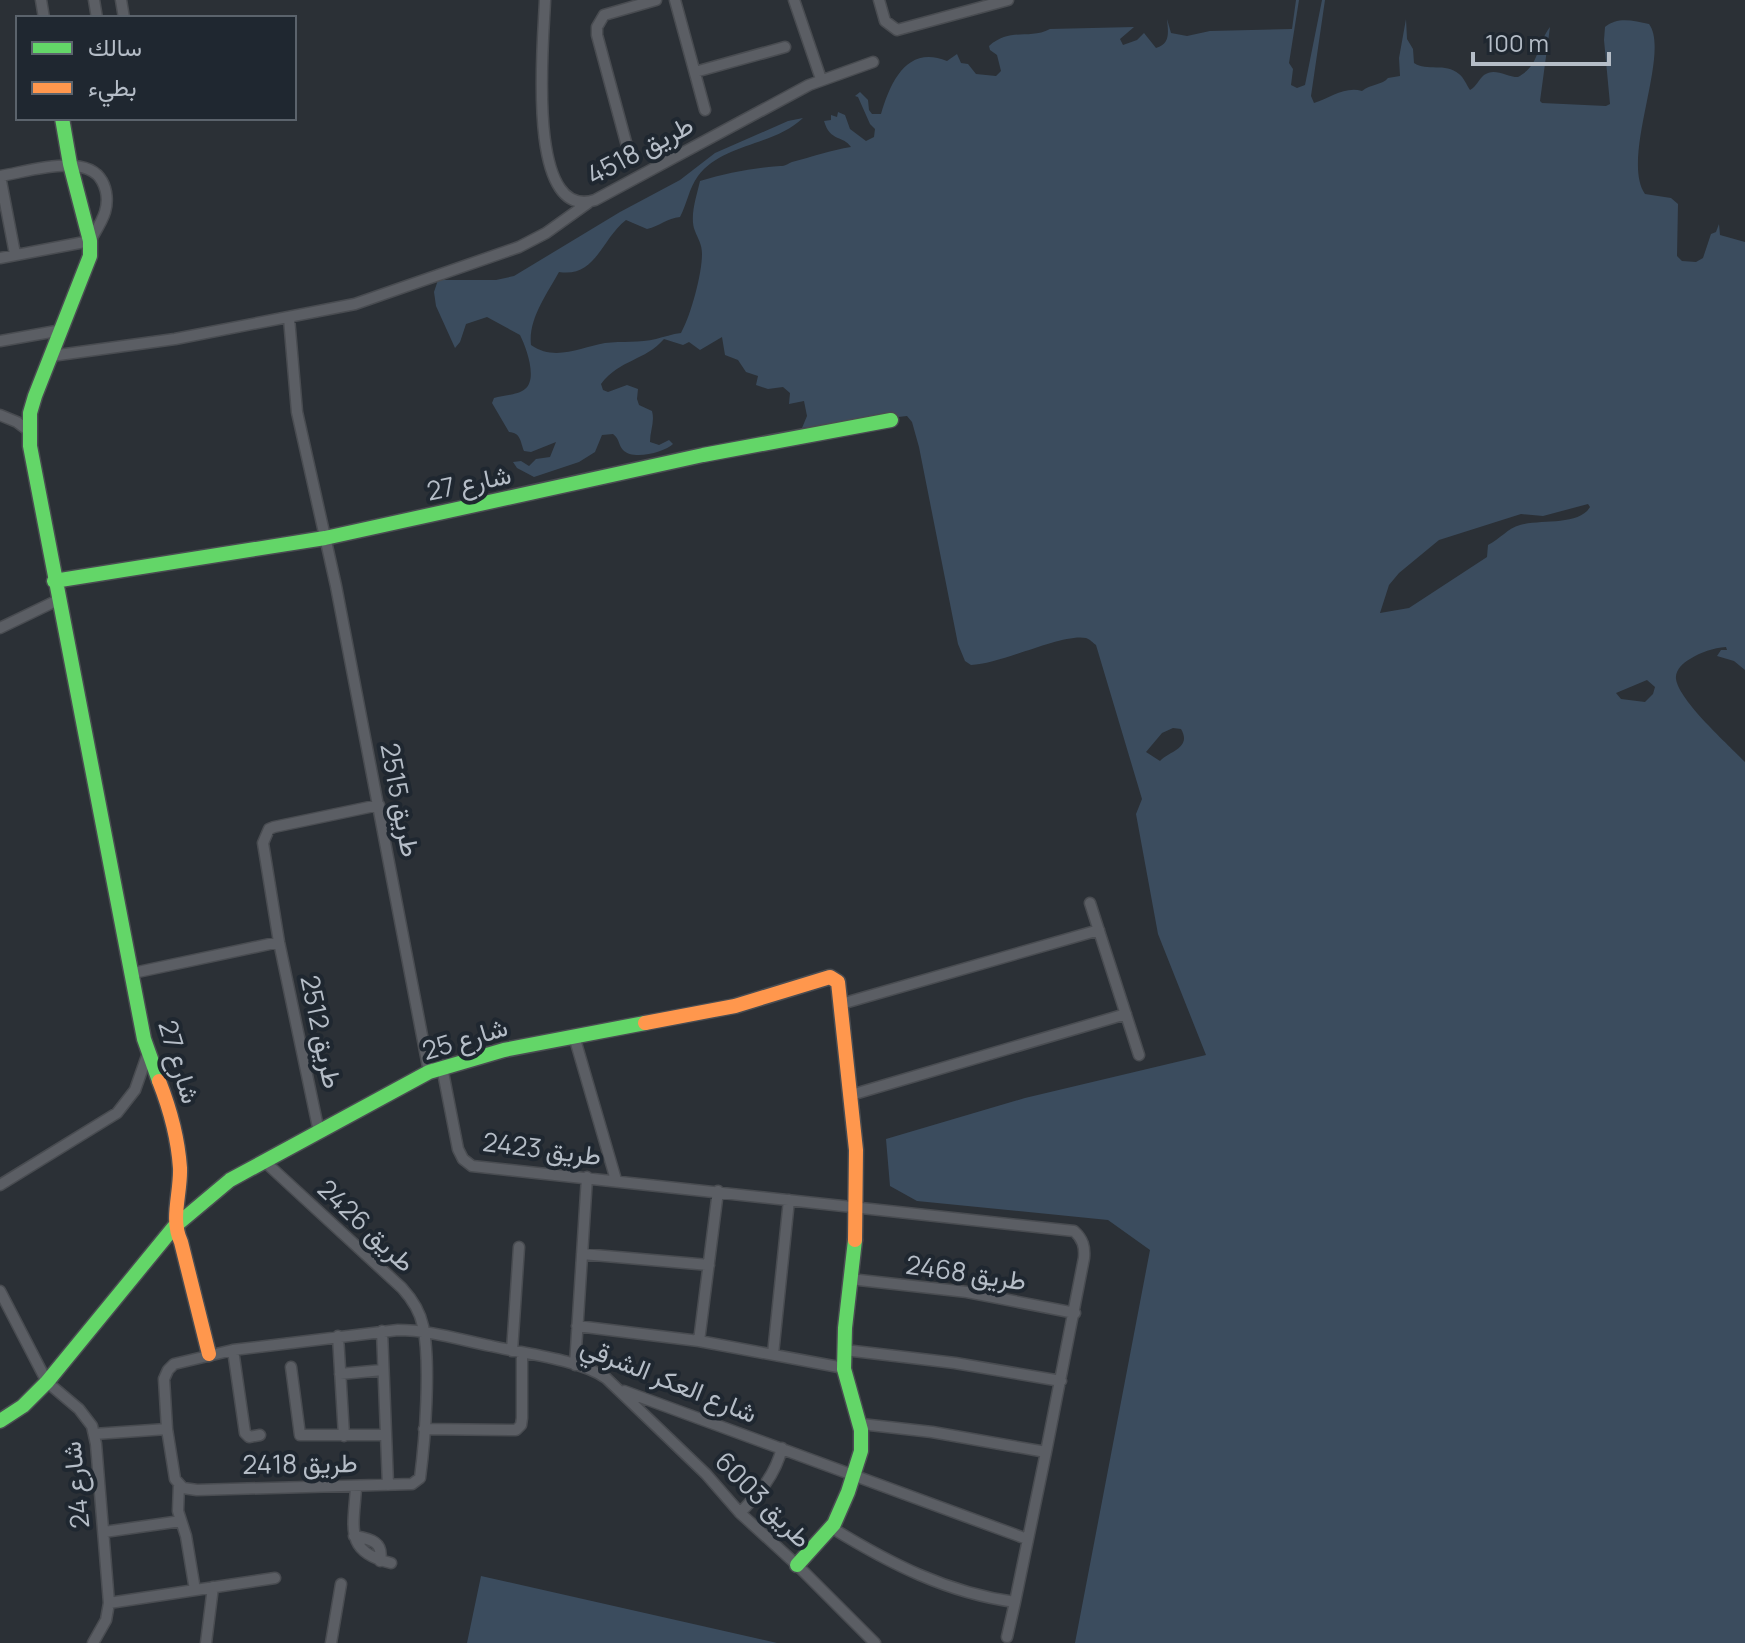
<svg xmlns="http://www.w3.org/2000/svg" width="1745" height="1643" font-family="Manrope,Vazirmatn,sans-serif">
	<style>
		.water { fill: #3b4c5e; fill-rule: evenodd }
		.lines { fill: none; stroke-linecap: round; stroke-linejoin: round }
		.street-casing { stroke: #494c51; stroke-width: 13 }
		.fast-casing { stroke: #494c51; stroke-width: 17 }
		.slow-casing { stroke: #494c51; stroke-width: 17 }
		.street { stroke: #5b5e64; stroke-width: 10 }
		.fast { stroke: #63d668; stroke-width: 14 }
		.slow { stroke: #ff974d; stroke-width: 14 }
		.labels { text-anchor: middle; stroke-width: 8; stroke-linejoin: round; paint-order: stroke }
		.street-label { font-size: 26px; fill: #b5bdc7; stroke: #1f2730 }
	</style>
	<rect width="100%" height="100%" fill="#2b3036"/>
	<path class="water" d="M1296 0H1299L1289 63 1293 69 1291 85 1297 88 1305 85 1322 0H1325L1311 96 1314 103C1330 98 1345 86 1362 91 1370 84 1383 85 1388 78L1400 76 1399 58 1406 19 1407 39 1413 49 1414 63C1427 72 1445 62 1459 74 1464 78 1466 84 1470 90 1477 86 1478 80 1484 75 1495 67 1506 77 1518 77 1541 64 1535 47 1550 27L1540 101 1542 103 1606 106 1610 104 1604 40 1605 27C1618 16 1634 21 1649 24 1671 53 1620 158 1645 194L1671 198 1678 204 1677 256 1682 261 1696 262 1703 258 1711 234 1716 232 1719 224 1720 235 1745 242V670L1734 661 1717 656 1721 650H1727L1726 647C1713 648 1701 652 1690 659 1683 663 1675 670 1676 679 1679 701 1729 745 1745 762V1643H1075L1150 1250 1108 1220 917 1201 890 1186 886 1139 1025 1098 1206 1055 1158 934 1136 814 1142 799 1096 645C1092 642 1091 640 1086 638 1062 633 1002 664 971 665L965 661 958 644 919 447 912 422 907 416 802 428 807 416 804 401 789 404 790 393 783 387 768 389 756 385 758 376 746 372 738 360 725 355 722 337 700 350 689 342 683 345 664 339C645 361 620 359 601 384L603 390 608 392 627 385 638 389 637 399 639 405 652 411C655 422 650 431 650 442L659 445 669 440 673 444C665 452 633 461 623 450 618 445 620 439 613 434L602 435 595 452 579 462 534 477 517 468 513 462 521 461 529 466 536 459 550 457 556 442 531 452 524 451C520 441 521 433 509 432L492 403 494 398C504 395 518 395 525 389 538 379 526 347 520 335L487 317 466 324 460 342 455 348 436 306 434 292 438 280H496L514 276 620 212 680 180 715 153 788 121 803 118C774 146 723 143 698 176 689 188 687 204 680 217 667 218 660 226 647 229L626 220C602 238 596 278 559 272 547 294 528 319 531 345 555 362 581 347 605 343 622 341 640 343 656 339 664 337 672 334 681 333 691 315 702 274 702 254 702 244 698 239 695 231 689 217 697 195 700 181 726 173 754 168 780 166 786 166 787 164 792 162 812 157 831 150 851 147 843 135 830 142 824 121L831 120V115L837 117 838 112 845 115 850 129 866 141 874 137 875 129 870 124 858 97 855 96 860 92 868 100 869 110 872 114H881C891 80 908 45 947 61L957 54 961 63 968 64 976 74 996 76 1001 71 997 55 990 50 989 46C1011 27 1029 40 1050 29L1134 27 1120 39 1123 45 1137 40 1144 33 1156 48C1171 44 1168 31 1167 19L1171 33 1187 36 1210 31 1292 29ZM1588 504 1590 507C1579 526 1541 519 1520 525 1508 528 1500 539 1488 545L1487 557 1409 608 1380 613 1389 585 1399 573 1439 540 1521 514 1543 516ZM1647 680 1655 687 1653 694 1645 702 1621 699 1616 693ZM1173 728 1181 729C1192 748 1170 751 1160 761L1146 752 1162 733Z
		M481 1576 777 1643H467Z"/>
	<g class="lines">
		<defs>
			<path id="street" d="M41 0 44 18
				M94 0 97 18
				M121 0 124 18
				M545 0C544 36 524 223 595 200L809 85 873 62
				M675 0 705 110
				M794 0 821 79
				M879 0 885 21 897 30 1008 0
				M695 72 785 47
				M627 146 597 35V27L604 15 656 0
				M0 176C27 172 86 152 102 181 107 190 108 202 105 212 102 222 95 232 90 241L0 258
				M0 176 15 254
				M289 318 297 412 336 586 429 1072
				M0 341 62 330
				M51 356 175 339 355 304 519 247 546 233 588 203
				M0 415 17 422 29 431
				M0 628 58 600
				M1090 903 1139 1055
				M133 973 279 942
				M841 1004 1099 930
				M574 1036 616 1180
				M442 1067 458 1149 463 1159 472 1166 1074 1231C1083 1239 1085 1247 1084 1258L1046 1452 932 1432 861 1424
				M851 1095 1126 1014
				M319 1132 279 942 263 843 269 829 274 827 379 805
				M264 1161 402 1288C412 1299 420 1311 423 1326 431 1363 425 1440 420 1478L412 1484 197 1490 183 1488 175 1479 167 1429 164 1379 168 1370 174 1364 233 1350 398 1330C429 1330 461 1340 491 1346 525 1354 578 1359 606 1378L706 1474 740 1513 797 1565 875 1643
				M0 1185 117 1113 135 1090 148 1053
				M582 1254 709 1265
				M850 1279 967 1292 1075 1313
				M0 1291 47 1382 79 1409 92 1426 96 1444 109 1603 106 1620 93 1643
				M577 1326 699 1341 844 1368
				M382 1331 388 1485
				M338 1336 344 1436
				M699 1341 718 1191
				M233 1350 245 1433 249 1437 260 1435
				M845 1350 955 1363 1061 1381
				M512 1351 519 1247
				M773 1354 789 1200
				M575 1365 587 1177
				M291 1367 300 1435H386
				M340 1374 383 1370
				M624 1391 1027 1539
				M424 1429 516 1430 521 1425 522 1418V1353
				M94 1434 167 1429
				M179 1484 178 1511 186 1536 195 1590
				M356 1487C354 1526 343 1552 391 1563
				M740 1513C759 1493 775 1476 782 1448
				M832 1528C889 1563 947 1593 1015 1602L1007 1637
				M104 1532 181 1521
				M354 1536C370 1539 384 1541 380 1561
				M1015 1602 1046 1452
				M109 1603 275 1578
				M206 1643 213 1587
				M331 1643 341 1584"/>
			<path id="fast" d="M62 118 70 164 90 241V256L35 396 30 413V446L144 1039 159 1081
				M54 581 325 538 703 455 891 420
				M0 1421 23 1406 47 1382 174 1227 230 1180 429 1072 504 1050 645 1023
				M797 1565 834 1524 848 1492 861 1451V1430L844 1369 845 1328 855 1240"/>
			<path id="slow" d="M645 1023 735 1006 830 977 838 982 856 1150 855 1240
				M159 1081C170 1109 178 1138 180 1168 181 1193 170 1219 181 1242L209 1354"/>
		</defs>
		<use href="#street" class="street-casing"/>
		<use href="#fast" class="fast-casing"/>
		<use href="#slow" class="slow-casing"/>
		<use href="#street" class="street"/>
		<use href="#fast" class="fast"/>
		<use href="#slow" class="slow"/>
	</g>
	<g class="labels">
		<g class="street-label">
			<text transform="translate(640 150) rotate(-28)" y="9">طريق 4518</text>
			<text transform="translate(469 483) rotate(-12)" y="9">شارع 27</text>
			<text transform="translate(400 800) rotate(79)" y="9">طريق 2515</text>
			<text transform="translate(321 1032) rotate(78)" y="9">طريق 2512</text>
			<text transform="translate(465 1039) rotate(-17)" y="9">شارع 25</text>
			<text transform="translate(179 1062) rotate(73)" y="9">شارع 27</text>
			<text transform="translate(542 1149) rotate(7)" y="9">طريق 2423</text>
			<text transform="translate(366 1226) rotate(43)" y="9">طريق 2426</text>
			<text transform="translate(966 1273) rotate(8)" y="9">طريق 2468</text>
			<text transform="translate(669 1380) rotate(22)" y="9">شارع العكر الشرقي</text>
			<text transform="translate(300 1464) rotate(-1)" y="9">طريق 2418</text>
			<text transform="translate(76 1485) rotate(-96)" y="9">شارع 24</text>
			<text transform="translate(763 1500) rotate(45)" y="9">طريق 6003</text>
		</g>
	</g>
	<rect x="16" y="16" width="280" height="104" fill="#1f2730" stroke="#5b636c" stroke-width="2"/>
	<rect x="32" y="42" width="40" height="12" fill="#63d668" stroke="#5b636c" stroke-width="2"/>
	<text x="88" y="56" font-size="24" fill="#b5bdc7">سالك</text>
	<rect x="32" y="82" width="40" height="12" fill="#ff974d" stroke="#5b636c" stroke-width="2"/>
	<text x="88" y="96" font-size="24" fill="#b5bdc7">بطيء</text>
	<path d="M1473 52v12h136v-12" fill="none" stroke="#b5bdc7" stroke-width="4"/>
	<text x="1485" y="52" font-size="24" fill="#b5bdc7" stroke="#1f2730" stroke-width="6" paint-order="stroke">100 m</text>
</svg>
